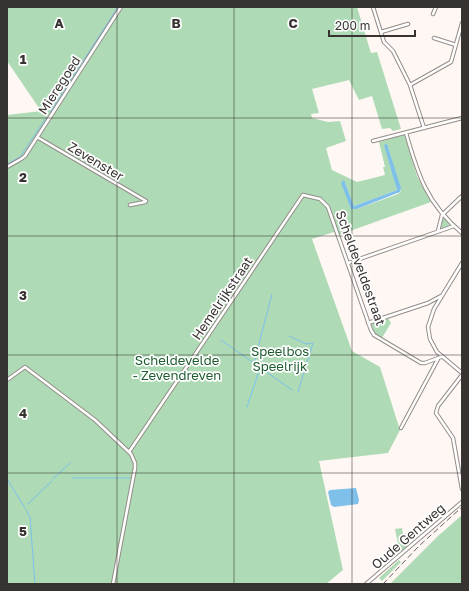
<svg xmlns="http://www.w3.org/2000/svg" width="469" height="591" font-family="'Golos Text',sans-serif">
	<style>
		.green { fill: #aedbb5; fill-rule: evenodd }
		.water { fill: #7ec0ea }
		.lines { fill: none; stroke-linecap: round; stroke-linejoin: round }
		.stream { stroke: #7ec0ea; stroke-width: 1 }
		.minor-casing { stroke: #948c88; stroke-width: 4.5 }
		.minor { stroke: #fff; stroke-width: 2.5 }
		.rail { stroke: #676260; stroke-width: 1; stroke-dasharray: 6 3; stroke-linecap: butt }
		.grid { fill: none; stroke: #373331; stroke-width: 1; stroke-opacity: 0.55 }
		.labels { text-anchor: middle; stroke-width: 3.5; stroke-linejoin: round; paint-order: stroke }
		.street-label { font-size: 13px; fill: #373331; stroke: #fff }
		.park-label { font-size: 13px; fill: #1e5c30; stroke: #fff }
		.grid-label { font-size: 13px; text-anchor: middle; font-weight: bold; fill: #373331; stroke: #fff; stroke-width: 3.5; stroke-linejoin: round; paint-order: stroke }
	</style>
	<rect width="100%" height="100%" fill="#fff7f3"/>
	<path class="green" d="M7 7H357L371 53 377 52 401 129 393 131 390 128 382 129 372 96 359 100 349 80 312 89 319 113 311 114 312 118 328 122 340 121 346 141 326 148 332 170 357 182 385 175 383 167H385L379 142 403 135 405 136 417 176 431 202 336 236 334 232 312 239 352 351 380 367 400 430 388 453 319 461 343 570 326 584H7V115L41 111 7 61ZM387 144 401 191 398 194 357 209H351L344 180 354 206 397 190Z
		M444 218 450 225 441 230 442 220Z
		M388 318 391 323 382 338 375 334 371 324Z
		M462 515V584H390L438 536Z
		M402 528 403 534 407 533C410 543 409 547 400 553L395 529Z
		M399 560 401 562 382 581 379 578Z"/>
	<path class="water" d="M387 144 401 188 400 192 357 209H351L341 183 344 180 354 206 397 190 384 145Z
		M356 488 359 500 358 504 334 507 331 505 328 492 330 490Z"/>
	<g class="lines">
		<path class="stream" d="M50 112 118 7
			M7 164 20 157 46 118
			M289 336 306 344 313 343 298 392
			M221 340 292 390
			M254 363 272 294
			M247 407 260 368
			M72 478H130
			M7 479 25 508
			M53 479 70 463
			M28 504 52 481
			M26 510 30 517 35 584"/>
		<defs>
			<path id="minor" d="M373 7 384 42 393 51 410 85 424 128
				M433 14 436 7
				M381 32 408 24
				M434 38 456 45
				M410 85 451 62 462 23
				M406 133C418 175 427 204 462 233
				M37 137 146 201
				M373 141 462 118
				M7 167 21 159 25 156 121 7
				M130 205 145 202
				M438 231 442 215 462 196
				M348 263 454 226
				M462 263 434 309 428 327 430 339 437 352 462 373
				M368 323 428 303 441 296
				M462 375 438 406 436 413 453 438 462 489
				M7 380 25 367 95 420 131 454 135 463V468L113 584
				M401 428 438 359
				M129 452 303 195 320 199 328 207 371 330 374 335 421 363H425L441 357
				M366 584 462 502"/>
		</defs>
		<use href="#minor" class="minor-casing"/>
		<use href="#minor" class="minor"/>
		<path class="rail" d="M383 584 419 546 462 507"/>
	</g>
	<path class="grid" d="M117 7V584M234 7V584M352 7V584M7 118H462M7 236H462M7 355H462M7 473H462"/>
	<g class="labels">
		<g class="street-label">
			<text transform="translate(59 85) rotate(-57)" y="5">Mieregoed</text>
			<text transform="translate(96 161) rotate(31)" y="5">Zevenster</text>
			<text transform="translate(361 268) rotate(70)" y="5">Scheldeveldestraat</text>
			<text transform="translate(222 298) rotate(-56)" y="5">Hemelrijkstraat</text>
			<text transform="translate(408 536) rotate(-41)" y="5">Oude Gentweg</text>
		</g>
		<g class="park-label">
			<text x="280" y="356">Speelbos<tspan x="280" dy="15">Speelrijk</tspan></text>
			<text x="177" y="365">Scheldevelde<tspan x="177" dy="15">- Zevendreven</tspan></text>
		</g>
	</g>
	<g class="grid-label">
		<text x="59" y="28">A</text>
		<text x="176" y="28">B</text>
		<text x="293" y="28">C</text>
		<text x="23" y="64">1</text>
		<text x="23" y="182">2</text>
		<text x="23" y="300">3</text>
		<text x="23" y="418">4</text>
		<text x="23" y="536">5</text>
	</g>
	<rect width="469" height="591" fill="none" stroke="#373331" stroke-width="16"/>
	<path d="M329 30v6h86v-6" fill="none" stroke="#373331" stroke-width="2"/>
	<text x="335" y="30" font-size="12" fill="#373331" stroke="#ffffff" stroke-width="3" paint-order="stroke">200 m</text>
</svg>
